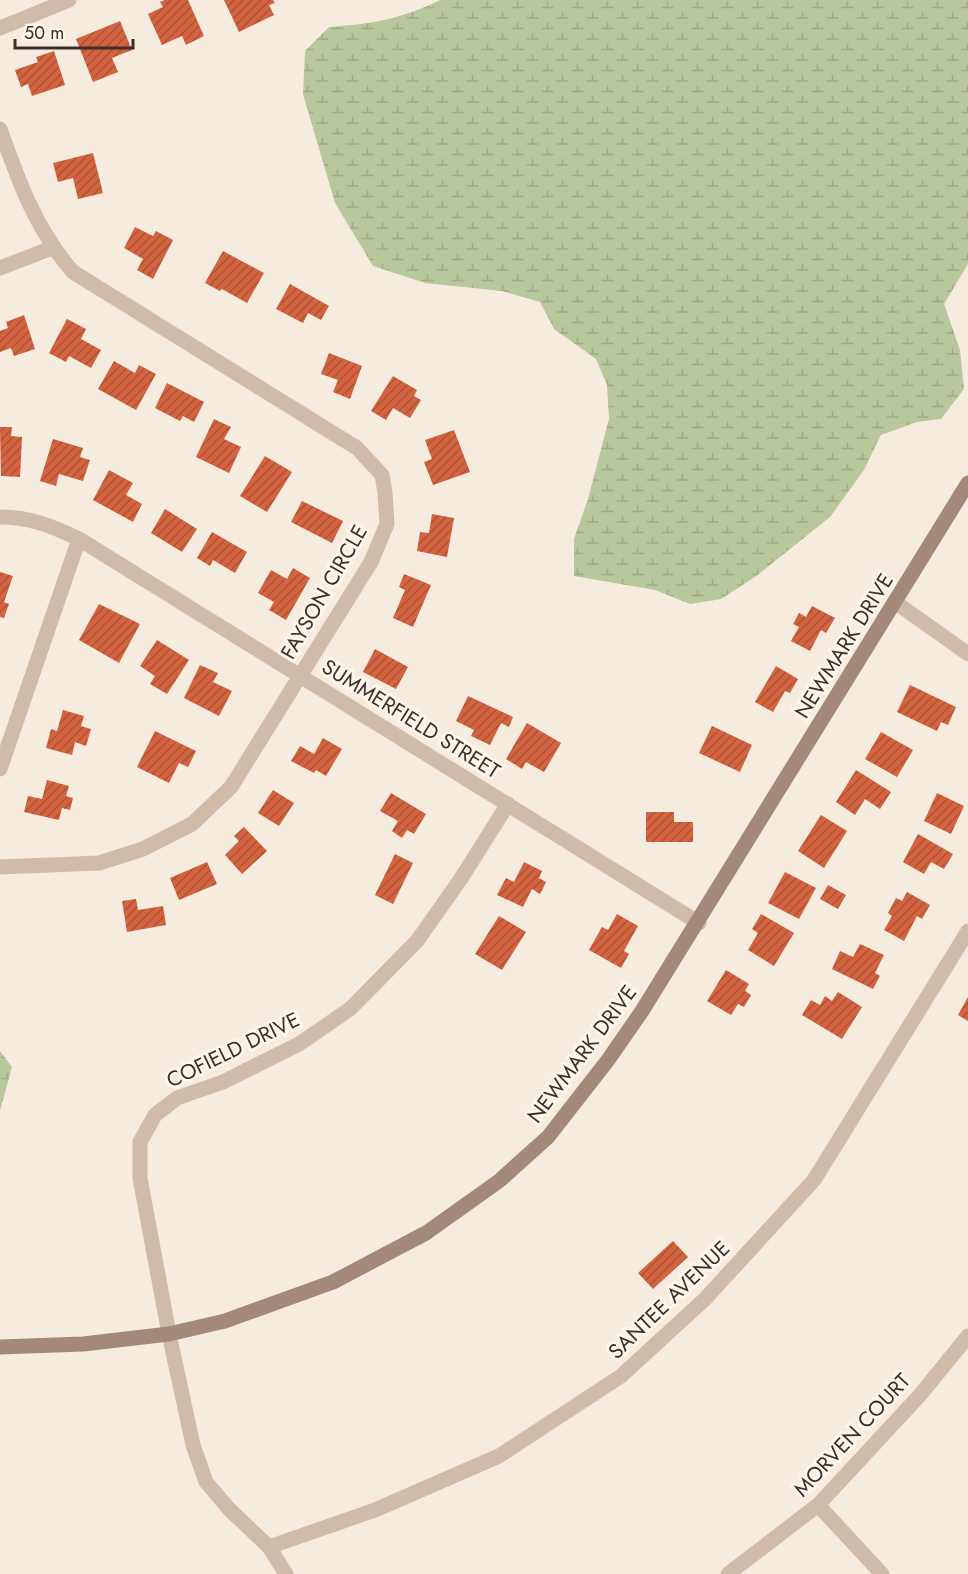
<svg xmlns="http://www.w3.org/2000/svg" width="968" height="1574" font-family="Jost,sans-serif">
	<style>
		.wetland { fill: url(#wetland-marsh) }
		.building { fill: url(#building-hatch) }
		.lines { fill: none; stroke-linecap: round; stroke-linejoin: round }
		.street { stroke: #d0bba9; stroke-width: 15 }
		.secondary { stroke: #a48979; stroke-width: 15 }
		.labels { text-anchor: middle; stroke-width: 6; stroke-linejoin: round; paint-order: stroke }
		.street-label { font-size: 21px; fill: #3c2f29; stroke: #fcf5ec }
	</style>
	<defs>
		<pattern id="wetland-marsh" width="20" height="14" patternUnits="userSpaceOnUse" patternTransform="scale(1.5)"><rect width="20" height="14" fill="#b9c79c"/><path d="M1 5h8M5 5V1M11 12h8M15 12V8" fill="none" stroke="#a0ab86"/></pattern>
		<pattern id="building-hatch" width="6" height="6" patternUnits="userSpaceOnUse" patternTransform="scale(1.5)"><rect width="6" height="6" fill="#d4643f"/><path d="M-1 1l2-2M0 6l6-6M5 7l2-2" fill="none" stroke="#ad5335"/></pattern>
	</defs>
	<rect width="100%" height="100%" fill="#f6ebdf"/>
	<path class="wetland" d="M440 0H968V264L944 304 960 350 964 389 941 419 917 422 881 435 864 470 830 517 755 577 721 599 690 604 655 590 574 576V539L588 499 609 419 607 385 596 359 554 329 540 302 502 291 425 283 373 266 335 203 303 94 305 51 329 27C371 24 402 19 440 0Z
		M0 1051 12 1067 0 1111Z"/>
	<path class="building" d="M165 0H188L204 36 186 45 182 36 162 45 148 14 163 7 160 2Z
		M224 0H273L275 3 269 5 274 15 239 32Z
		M120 21 132 50 112 58 118 72 93 82 76 39Z
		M54 51 65 85 32 96 28 84 21 87 15 70 38 62 36 57Z
		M93 153 103 193 78 199 73 178 58 182 53 163Z
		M135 227 153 236 156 231 173 240 153 279 137 270 143 259 124 248Z
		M223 251 264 273 247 303 222 289 220 291 205 283Z
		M290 284 329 306 321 320 308 313 303 323 276 309Z
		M24 315 35 349 14 356 11 348 0 352V331L8 328 6 322Z
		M67 319 86 329 81 339 101 350 91 368 69 356 66 362 49 353Z
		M329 353 362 366 350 399 333 392 338 380 321 374Z
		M114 361 135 373 139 365 156 374 136 410 98 389Z
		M393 376 417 390 414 396 421 400 410 418 393 408 386 420 371 411Z
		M167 383 204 402 194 422 183 416 180 421 155 408Z
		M214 419 231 427 224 439 241 447 229 473 196 457Z
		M0 427H12L11 436 22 437 20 477 1 476Z
		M454 430 470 472 433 485 424 462 432 459 425 440Z
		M53 439 83 448 80 457 90 460 83 481 59 474 56 486 40 481Z
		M265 456 292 472 267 512 240 496Z
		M109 470 133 483 126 495 142 504 133 522 93 500Z
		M302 501 343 521 332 543 291 522Z
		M165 509 197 529 182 552 151 533Z
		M432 514 454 518 447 557 417 551 420 532 429 533Z
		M212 532 247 552 235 573 213 560 210 566 197 558Z
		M293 568 310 578 286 620 269 610 274 602 258 593 271 570 287 579Z
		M0 572 13 576 4 602 9 604 4 618 0 617Z
		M404 574 431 585 413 627 393 618 405 590 399 587Z
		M99 604 140 624 119 663 79 640Z
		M812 606 835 618 826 633 821 630 810 651 791 641 799 627 793 624 799 613 806 617Z
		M157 640 189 660 167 694 150 684 155 676 140 666Z
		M375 649 408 667 396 689 363 672Z
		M200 665 218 673 213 682 232 691 219 716 184 698Z
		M776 666 798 679 790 693 785 691 773 712 755 702Z
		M910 685 956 707 948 725 941 722 937 731 897 712Z
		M468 696 513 717 509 727 501 723 490 745 471 736 474 730 456 721Z
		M63 710 84 716 81 726 91 729 86 746 75 742 72 755 46 748 51 729 57 731Z
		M527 723 561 743 544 772 526 762 522 769 506 759Z
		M712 726 752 745 740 772 699 753Z
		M155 731 196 751 188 767 179 763 169 783 137 767Z
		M881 732 913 750 897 777 865 759Z
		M323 738 342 749 326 776 316 770 314 773 291 761 300 746 314 754Z
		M856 770 891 792 880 809 865 799 855 815 836 802Z
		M47 780 69 786 66 796 73 798 70 810 62 808 59 820 24 812 28 796 42 799Z
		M273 790 294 803 279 826 258 813Z
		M391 793 426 814 414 834 407 830 402 838 392 831 398 821 380 811Z
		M937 793 964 806 951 834 924 821Z
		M646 812H674V822H693V842H646Z
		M821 815 847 831 824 868 798 851Z
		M244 827 267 851 242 874 225 855 239 841 234 836Z
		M918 834 953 854 944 869 931 862 924 874 903 862Z
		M395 854 413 863 393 904 375 895Z
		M207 862 217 884 179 900 170 878Z
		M524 862 542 871 539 878 546 882 540 894 532 889 523 907 497 895 506 878 514 882Z
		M785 872 816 888 799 919 768 903Z
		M828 885 846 895 838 909 820 899Z
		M907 892 930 905 922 919 917 916 904 941 884 930 892 916 888 913 896 898 902 901Z
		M136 899 138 910 163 906 166 925 127 932 122 901Z
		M617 914 638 926 624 951 629 954 621 968 589 950 602 927 608 930Z
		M761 914 794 933 774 966 748 950 758 933 752 929Z
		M499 916 526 932 502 970 475 954Z
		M860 944 884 955 875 973 880 976 873 989 832 969 840 951 853 957Z
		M726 970 749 984 745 991 751 995 744 1007 738 1004 731 1015 707 1001Z
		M838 992 862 1007 842 1039 802 1015 811 1000 820 1005 825 996 832 1001Z
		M968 997V1021L958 1015Z
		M673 1241 688 1257 653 1289 638 1273Z"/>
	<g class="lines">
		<path class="street" d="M0 28 69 0
			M0 129C19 182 36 230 73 272L357 448 382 475 385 493 387 524 371 562 231 787 192 824 143 849 99 863 0 867
			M0 268 52 248
			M0 517C30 517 52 526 79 539L699 923
			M895 602 968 654
			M0 769 79 539
			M818 1505 882 1574
			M269 1547 375 1510 499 1456 621 1376 705 1299 814 1180 968 931
			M286 1574 269 1547 229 1509 206 1482 193 1445 169 1334 140 1178V1142L155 1115 177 1098 223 1082 299 1044 350 1009 417 941 460 880 508 804
			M728 1574 818 1505 920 1395 968 1336"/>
		<path class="secondary" d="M0 1347 83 1344 169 1334 225 1321 333 1282 426 1233 499 1181 548 1137 608 1060 642 1011 968 483"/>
	</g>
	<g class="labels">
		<g class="street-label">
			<text transform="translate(324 592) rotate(-60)" y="7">FAYSON CIRCLE</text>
			<text transform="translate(844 646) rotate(-58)" y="7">NEWMARK DRIVE</text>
			<text transform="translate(411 719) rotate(32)" y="7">SUMMERFIELD STREET</text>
			<text transform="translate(233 1050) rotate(-26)" y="7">COFIELD DRIVE</text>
			<text transform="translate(582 1054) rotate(-53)" y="7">NEWMARK DRIVE</text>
			<text transform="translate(669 1300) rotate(-44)" y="7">SANTEE AVENUE</text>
			<text transform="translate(852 1435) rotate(-47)" y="7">MORVEN COURT</text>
		</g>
	</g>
	<path d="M15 39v9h118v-9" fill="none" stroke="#3c2f29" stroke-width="3"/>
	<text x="24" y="39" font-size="18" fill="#3c2f29" stroke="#fcf5ec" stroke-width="4.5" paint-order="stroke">50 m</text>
</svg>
